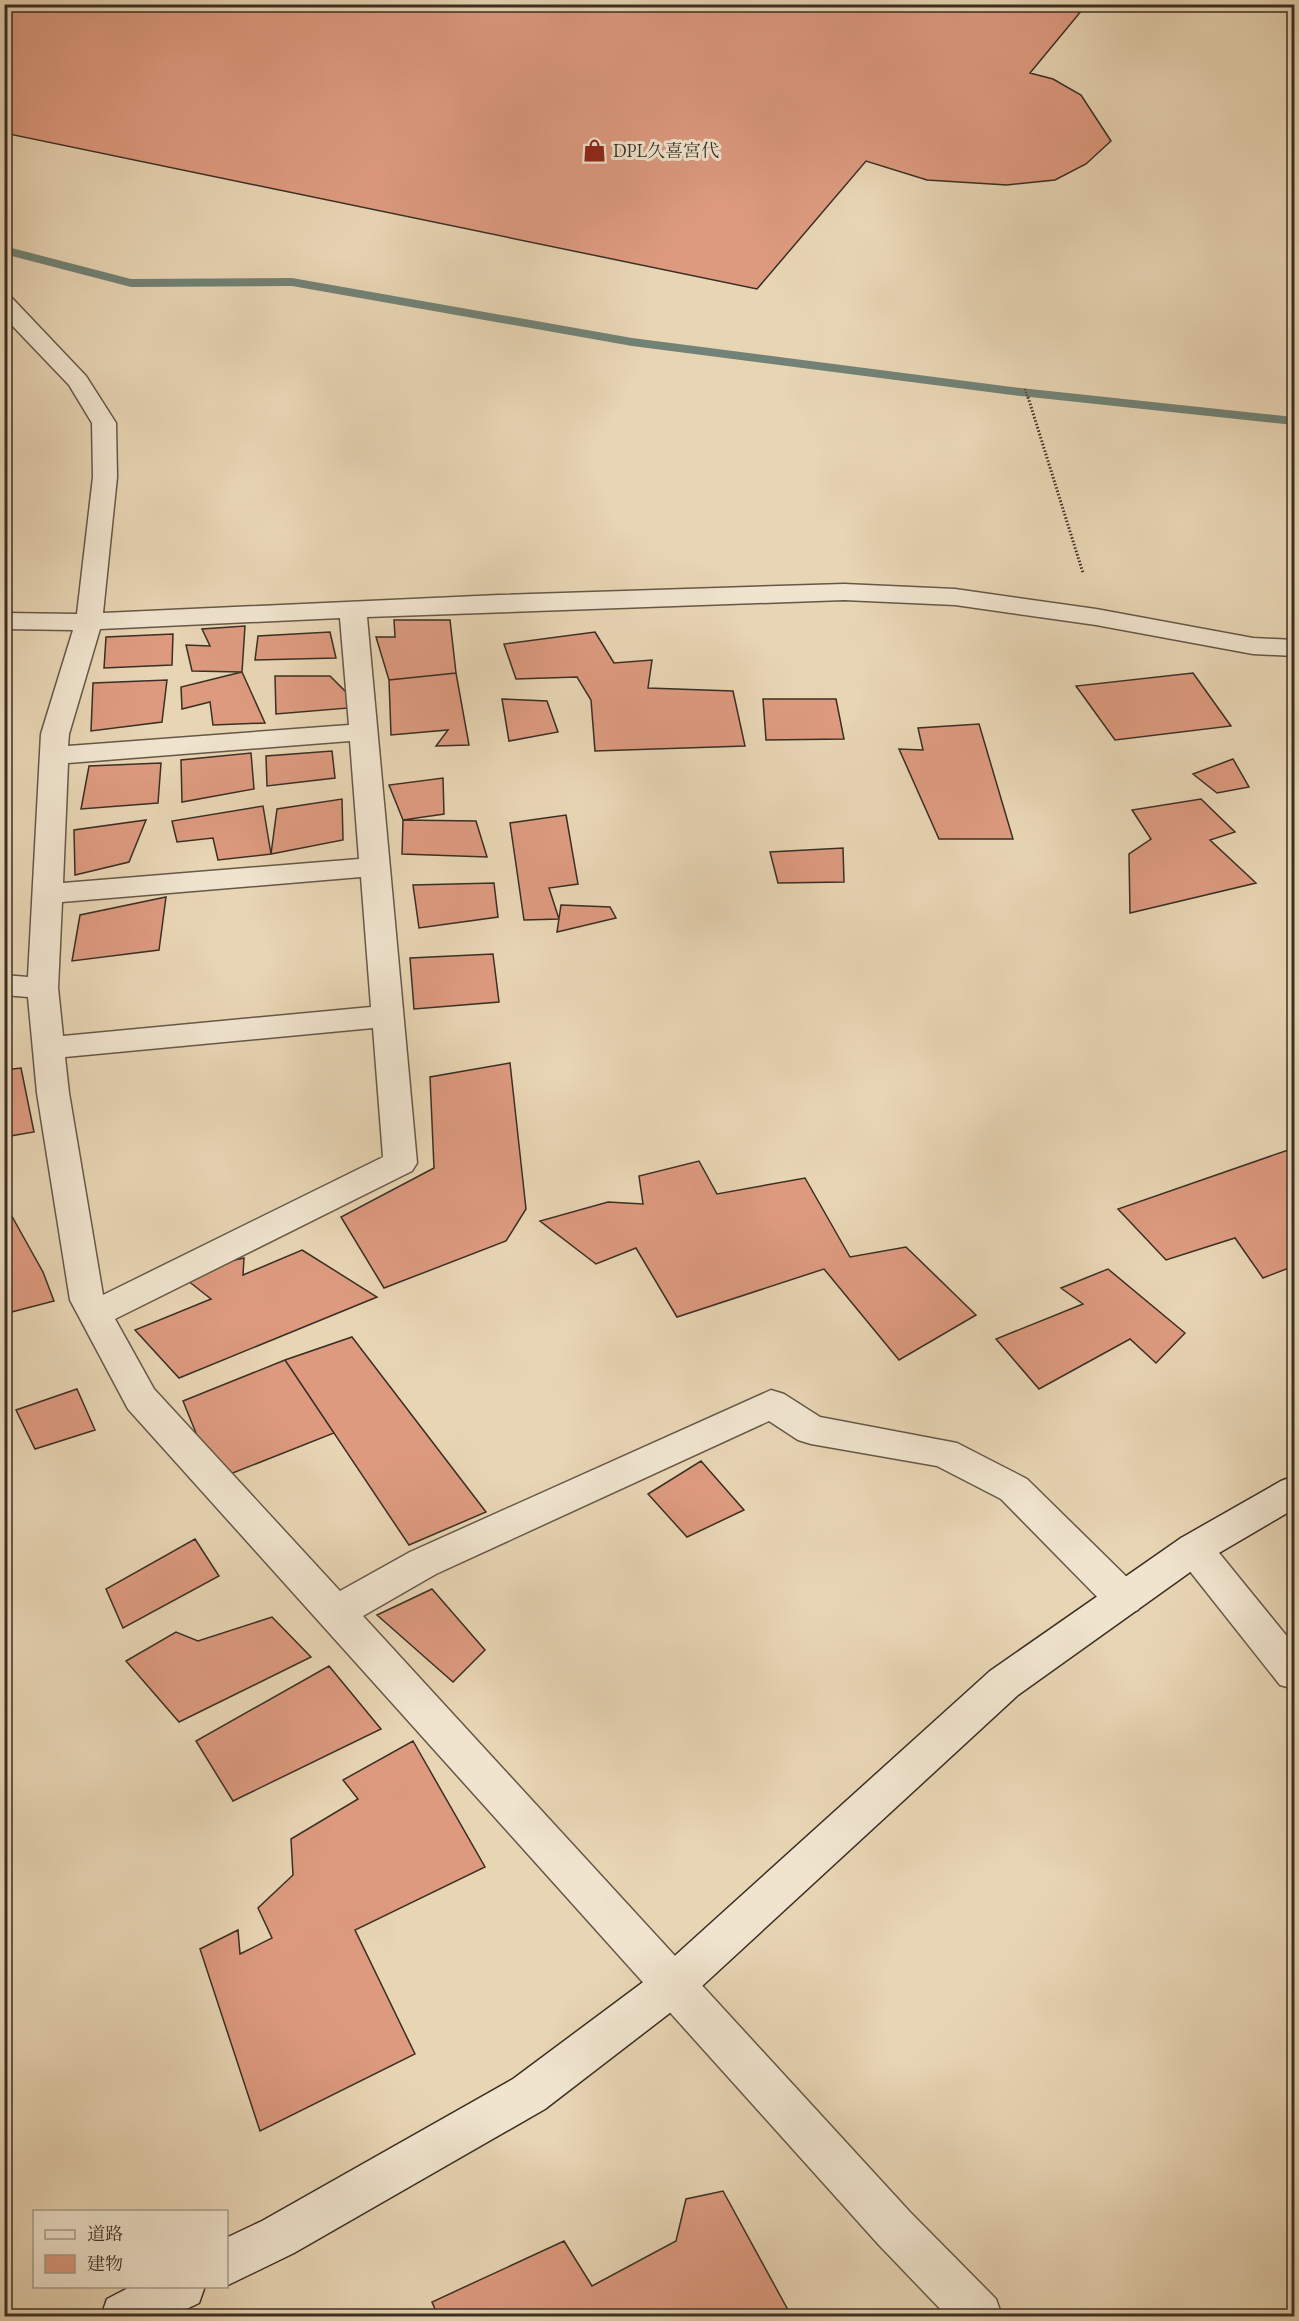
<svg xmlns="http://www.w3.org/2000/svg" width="1299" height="2321" font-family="'EB Garamond','Noto Serif JP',serif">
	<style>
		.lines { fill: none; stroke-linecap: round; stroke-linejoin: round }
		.stream { fill: #728276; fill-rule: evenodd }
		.building { fill: #dd9a7f; stroke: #3a2f24; stroke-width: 1.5 }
		.lane-casing { stroke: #665848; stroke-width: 3 }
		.street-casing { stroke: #665848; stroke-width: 3 }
		.secondary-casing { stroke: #3a2f24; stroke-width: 3 }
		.path-far1 { stroke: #3a2f24; stroke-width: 2; stroke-dasharray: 1 2; stroke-linecap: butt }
		.path { stroke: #3a2f24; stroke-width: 3; stroke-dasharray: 1.5 2; stroke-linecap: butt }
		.lane { fill: #f0e4ce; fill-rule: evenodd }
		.street { fill: #f0e4ce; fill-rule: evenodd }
		.secondary { fill: #f0e4ce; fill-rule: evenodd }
		.labels { text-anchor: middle; stroke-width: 6; stroke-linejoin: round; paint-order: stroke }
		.far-poi-label { font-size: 18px; fill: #3a2f24; stroke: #f0e4ce; text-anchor: start }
	</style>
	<rect width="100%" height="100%" fill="#e8d5b4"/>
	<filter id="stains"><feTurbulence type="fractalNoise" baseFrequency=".00333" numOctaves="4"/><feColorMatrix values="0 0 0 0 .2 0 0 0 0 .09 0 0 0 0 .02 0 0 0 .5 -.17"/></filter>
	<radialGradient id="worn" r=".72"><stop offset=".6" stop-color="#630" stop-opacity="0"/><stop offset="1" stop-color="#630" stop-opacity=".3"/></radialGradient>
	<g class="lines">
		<path class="stream" d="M4 246 131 279 292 278 632 338 1012 387 1294 417V425L1012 395 632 346 292 286 131 287 4 254Z"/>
	</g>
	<path class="building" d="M4 4H1087L1030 73 1053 79 1081 95 1111 141 1086 164 1055 180 1007 185 927 180 866 161 757 289 4 133Z
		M394 620H450L456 673 389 680 376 637H395Z
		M245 626 242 672 192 671 186 645 210 646 202 629Z
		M330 632 336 658 255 660 258 636Z
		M595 632 614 663 652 660 648 688 733 691 745 746 595 751 591 700 577 677 516 679 504 644Z
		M173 634 172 665 104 668 106 637Z
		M242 672 265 723 213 725 210 702 182 709 181 687Z
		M456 673 469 745 436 746 448 730 391 735 389 680Z
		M1193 673 1231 726 1115 740 1076 686Z
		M275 676H330L361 707 276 714Z
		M167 680 162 722 91 731 93 683Z
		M502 699 547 701 558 732 509 741Z
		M763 699H836L844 739 766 740Z
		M979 724 1013 839H939L899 749 923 750 918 728Z
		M332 751 335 778 267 786 266 756Z
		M251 753 254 789 182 802 181 760Z
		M1233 759 1249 787 1217 793 1193 774Z
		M161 763 158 803 81 809 89 766Z
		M443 778 444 814 403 820 389 785Z
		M342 799 343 840 271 854 277 809Z
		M1201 799 1235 832 1210 840 1256 883 1130 913 1129 854 1151 839 1132 810Z
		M263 806 271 854 218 860 213 838 177 842 172 821Z
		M566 815 578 884 549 888 559 919 524 920 510 823Z
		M146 820 129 862 75 875 74 830Z
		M403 820 476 821 487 857 402 854Z
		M843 848 844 882 778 883 770 852Z
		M494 883 498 917 419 928 413 885Z
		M166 897 159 950 72 961 80 915Z
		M561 905 610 907 616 918 557 932Z
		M493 954 499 1002 414 1009 410 958Z
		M510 1063 526 1209 506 1241 384 1288 341 1217 434 1168 430 1077Z
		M21 1068 34 1132 4 1137V1070Z
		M1294 1148V1266L1263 1278 1235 1238 1166 1260 1118 1209Z
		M699 1161 717 1194 805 1178 850 1257 906 1247 976 1315 899 1360 824 1269 677 1317 636 1248 596 1264 540 1221 608 1202 643 1204 639 1176Z
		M4 1202 43 1272 54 1301 4 1314Z
		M302 1250 377 1297 179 1378 135 1330 211 1299 178 1273 244 1258 243 1275Z
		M1108 1269 1185 1333 1156 1363 1130 1339 1039 1389 996 1339 1083 1304 1061 1288Z
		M352 1337 486 1512 409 1545 285 1360Z
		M285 1360 334 1433 215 1480 183 1401Z
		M77 1389 95 1430 35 1449 16 1410Z
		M701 1461 744 1510 687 1537 648 1494Z
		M195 1539 219 1576 123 1628 106 1589Z
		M432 1589 485 1650 453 1682 377 1615Z
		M272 1617 311 1657 179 1722 126 1661 176 1632 198 1641Z
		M329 1666 381 1729 233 1801 196 1741Z
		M413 1741 485 1867 355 1930 415 2054 260 2131 200 1949 238 1930 240 1954 272 1938 258 1908 293 1875 291 1839 358 1799 343 1780Z
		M723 2191 788 2310 776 2316H438L432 2302 564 2241 592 2286 676 2241 686 2199Z"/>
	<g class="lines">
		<defs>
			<path id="lane" d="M1194 1534 1207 1538 1294 1645V1689L1280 1685 1181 1560 1175 1549 1181 1538Z"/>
			<path id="street" d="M4 296 12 298 86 376 116 423 117 477 103 613 499 595 844 584 955 589 1096 609 1253 638 1294 640V656L1253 654 1096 625 955 605 844 600 367 617 417 1163 412 1171 115 1319 154 1389 340 1591 410 1552 771 1390 784 1394 820 1417 957 1443 1027 1479 1138 1588 1143 1599 1138 1610 1124 1615 1110 1610 1001 1499 937 1466 811 1444 798 1440 769 1421 436 1574 363 1616 910 2212 996 2299 1002 2316H947L878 2244 128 1409 70 1300 37 1093 28 997 4 995V975L28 977 41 734 73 630 4 629V613L77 614 93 477 92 423 69 385 4 317ZM340 618 349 725 68 746 69 734 100 629ZM350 741 359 859 63 883 68 763ZM361 877 371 1007 63 1036 58 988 62 902ZM373 1028 383 1157 103 1295 69 1093 65 1057Z"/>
			<path id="secondary" d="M1294 1476V1509L1207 1560 1018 1695 688 1999 545 2109 294 2253 226 2286V2238L262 2221 513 2079 658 1971 990 1671 1181 1538 1281 1481Z
				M132 2286H205L199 2303 172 2316H101L107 2299Z"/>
		</defs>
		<use href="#lane" class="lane-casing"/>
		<use href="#street" class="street-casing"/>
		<use href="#secondary" class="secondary-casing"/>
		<path class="path-far1" d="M1025 389 1028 399"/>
		<path class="path" d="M1028 397 1083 573"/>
		<use href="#lane" class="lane"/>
		<use href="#street" class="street"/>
		<use href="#secondary" class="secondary"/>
	</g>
	<defs>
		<symbol id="shop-bare" viewBox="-9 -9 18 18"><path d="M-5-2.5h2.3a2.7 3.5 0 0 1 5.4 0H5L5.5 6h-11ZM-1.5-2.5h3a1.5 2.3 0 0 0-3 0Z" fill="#8f2418" stroke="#f0e4ce" stroke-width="2.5" paint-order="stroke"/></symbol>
	</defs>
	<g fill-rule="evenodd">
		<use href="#shop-bare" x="578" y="134" width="33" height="33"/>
	</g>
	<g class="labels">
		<g class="far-poi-label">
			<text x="613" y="157">DPL久喜宮代</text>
		</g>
	</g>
	<rect width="1299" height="2321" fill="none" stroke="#e8d5b4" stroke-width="24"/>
	<rect x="6" y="6" width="1287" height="2309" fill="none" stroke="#3a2f24" stroke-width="3"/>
	<rect x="12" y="12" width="1275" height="2297" fill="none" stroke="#3a2f24" stroke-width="1.5"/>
	<rect x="33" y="2210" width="195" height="78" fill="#f0e4ce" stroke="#a79c8a" stroke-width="1.5"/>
	<rect x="45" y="2230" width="30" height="9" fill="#f0e4ce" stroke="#a79c8a" stroke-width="1.5"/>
	<text x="87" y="2240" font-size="18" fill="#3a2f24">道路</text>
	<rect x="45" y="2255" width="30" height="18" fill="#dd9a7f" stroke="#a79c8a" stroke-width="1.5"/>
	<text x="87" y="2270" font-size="18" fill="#3a2f24">建物</text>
	<rect width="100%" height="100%" filter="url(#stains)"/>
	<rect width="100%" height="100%" fill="url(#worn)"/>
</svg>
